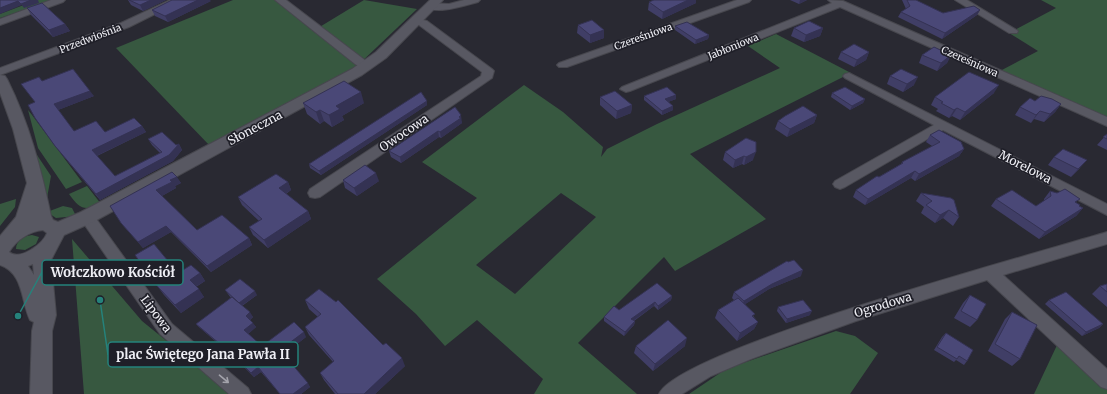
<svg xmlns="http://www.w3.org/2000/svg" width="1107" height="394" font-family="Merriweather,serif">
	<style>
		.green { fill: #375840; fill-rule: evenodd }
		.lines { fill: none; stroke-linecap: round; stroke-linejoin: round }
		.minor-casing { stroke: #47474e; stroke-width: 2 }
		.tertiary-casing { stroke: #47474e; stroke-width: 2 }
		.minor { fill: #585862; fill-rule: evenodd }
		.tertiary { fill: #585862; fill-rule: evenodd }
		.wall { fill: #403e66 }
		.shaded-wall { fill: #343253 }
		.building { fill: #4a4877; stroke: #343253 }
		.oneway { stroke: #a3a3ab }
		.labels { text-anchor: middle; stroke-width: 3.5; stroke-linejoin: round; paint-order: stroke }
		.far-street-label { font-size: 10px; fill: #eeeef4; stroke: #1f1f28 }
		.street-label { font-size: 12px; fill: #eeeef4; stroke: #1f1f28 }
		.leader { fill: none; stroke: #25827b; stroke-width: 1.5 }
		.callout-dot { fill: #25827b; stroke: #1f1f28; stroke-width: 1.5 }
		.callout { fill: #1f1f28; stroke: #25827b; stroke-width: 1.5 }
		.callout-label { font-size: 13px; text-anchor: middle; font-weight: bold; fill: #eeeef4 }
	</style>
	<rect width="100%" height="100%" fill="#292932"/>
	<path class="green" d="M37 0H52L0 18V14Z
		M233 0H275L313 31 364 0 417 9 357 66 210 146 116 48Z
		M1041 0H1107V118L1000 71 1038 51 1009 33 1056 8Z
		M776 34 851 73 690 154 766 219 675 271 664 257 578 343 637 394H534L543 379 477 320 445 346 416 314 377 279 477 198 422 162 524 85 563 112 603 147 601 157 607 149 657 124 780 68 748 46ZM561 193 596 217 515 294 476 265Z
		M28 110 32 115 82 182 66 189 38 148Z
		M35 152 51 176 47 198 44 197Z
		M87 186 101 204C84 212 79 208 69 194Z
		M16 199 15 207 0 226V204Z
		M63 206 72 208 76 216 56 218 47 212Z
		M32 235 39 237 36 244 25 250 16 249C16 240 25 236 32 235Z
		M72 239 142 321 232 394H84Z
		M836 331 855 336 878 353 850 394H689L726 369Z
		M1058 343 1107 388V394H1034Z"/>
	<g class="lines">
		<defs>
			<path id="minor" d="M51 0H65L63 2 0 25V19Z
				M170 0H183L129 27 0 75V68L121 23Z
				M275 0H286L370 64 372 66 370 68H362L355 64Z
				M464 0H480L478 2C466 5 435 16 425 6L430 3 449 4Z
				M737 0H751L749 2 567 67H559L557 65 559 63Z
				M828 0 843 1 1107 117V126L840 7 630 91 626 92 620 89 622 87 832 3Z
				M955 0H967L1018 31 1017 33H1009Z
				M415 18 427 21 492 69 494 71 492 78 320 197 315 198 310 197 308 193 310 189 481 76 482 72 419 25 411 23 410 21Z
				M849 73 1107 204V215L943 130 845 187 840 189 835 187 833 184 835 181 934 125 845 78 843 76 845 74Z
				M87 212 92 213 172 324 248 388 251 394H229L160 334 82 221 80 217 82 213Z
				M1107 232V244L1003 275 1107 369V389L1101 387 987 280 856 321 751 359 711 376 682 394H659C679 349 1042 252 1107 232Z"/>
			<path id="tertiary" d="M430 0H443L386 58 362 75 93 222 64 235 51 260 56 315 52 331V394H30L32 331 34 322 30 320C21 302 24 273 0 265V236L16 217 27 183 13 129 0 93V75L5 76 7 79C29 123 41 168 51 216L53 220 58 222 81 212 352 69 376 52ZM43 230 47 233C43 244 20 261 9 252 16 240 30 231 43 230ZM33 264 34 275 28 266Z"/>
		</defs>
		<use href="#minor" class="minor-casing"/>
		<use href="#tertiary" class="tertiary-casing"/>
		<use href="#minor" class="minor"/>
		<use href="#tertiary" class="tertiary"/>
	</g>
	<path class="wall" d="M128 0H166L143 11 131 5Z
		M654 0H696V3L662 19 648 10 649 2Z
		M790 0H807L799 4Z
		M902 0H907L943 13 980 10 977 15 942 39 898 17 901 12 906 9Z
		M211 1 168 22 155 16 152 10Z
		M27 8 65 24 70 31 53 37 31 15Z
		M578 25 604 38 590 43 577 33Z
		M675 26 709 35 708 39 695 44 675 30Z
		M794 28H823L820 36 804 42 791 36Z
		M841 52H869L866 60 854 67 838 59Z
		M922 55H951L947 63 937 71 919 63Z
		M890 76 914 85 903 92 887 84Z
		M42 81 94 96 58 110 74 131 105 132 142 126 146 132 97 156 115 176 160 153 152 145 148 139 176 145 179 144 182 150 173 161 100 200 60 152 35 102Z
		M832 93 865 99 863 103 850 110 831 97Z
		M994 93 960 120 952 116 949 118 936 111 938 109 931 105 935 97Z
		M644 96 676 99 668 102 673 110 662 115 644 100Z
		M600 97 632 105 631 113 616 119 600 105Z
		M427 101V105L321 175 310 168 309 164Z
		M1035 101 1061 104 1055 112 1044 122 1034 119 1031 123 1015 115 1020 107Z
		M303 103H364L342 116 344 120 332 127 324 121 320 124 307 114Z
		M817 115 814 123 787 137 775 129 778 121Z
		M461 121 462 123 441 138 439 137 401 163 391 157 389 151 462 121Z
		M1107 134V150L1097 145Z
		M930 135 964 149 959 156 915 181 911 178 865 205 853 197 856 190 901 164 902 162 932 146 926 142Z
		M746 138 753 160 744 165 742 164 733 168 723 160 725 152Z
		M1054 157 1080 168 1071 177 1048 165Z
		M172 172 181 183 175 186 176 188 162 196 197 230 249 238 252 245 211 272 171 232 143 248 121 223Z
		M343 180 379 181 357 196 345 188Z
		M288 182 291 190 286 194 308 211 311 219 268 248 253 235 249 227 259 221 242 205 238 197Z
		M1050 191 1077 203 1080 205 1079 206 1083 208 1076 216 1039 239 991 206 996 199 1036 206 1044 201V199Z
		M921 193 951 198 959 217 953 226 943 218 935 223 921 213 924 207 916 201Z
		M788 262 801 276 769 289 745 304 754 317 758 322 754 329 737 341 715 318 718 310 734 300 732 298 734 292Z
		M178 273H200L205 281 196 287 204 297 181 313 164 295 158 287Z
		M1107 284V307L1092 294 1100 286Z
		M225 290 257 295 242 306 253 317 250 320 256 327 248 334 262 346 306 337 284 354 310 387 301 394H280L261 372 254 377 235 358 200 328 196 324 231 298Z
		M970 295 977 320 970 327 954 318 963 303Z
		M672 296 671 300 658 310 654 306 634 321H635L634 325 624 336 604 321V317Z
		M305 300 405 366 375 394H335L324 380 320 373 333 362 309 335 305 327 318 317 309 309Z
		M1049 300 1103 324 1099 328 1082 336 1045 304Z
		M778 307 810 315 786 323 777 311Z
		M1012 312 1020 359 1012 366 988 351 1005 319Z
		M946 333 967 361 964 365 956 360 954 362 934 350 942 337Z
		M636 346H685L653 371 634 353Z"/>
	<path class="shaded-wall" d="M31 0H38L39 3 24 8 21 4Z
		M151 0H166L143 11 140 5Z
		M198 0H210L211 1 168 22 165 16Z
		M688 0H696V3L662 19 663 12Z
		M800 0H807L799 4Z
		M18 1 22 5 0 14V8Z
		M980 10 977 15 942 39 945 33Z
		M65 24 70 31 53 37 49 30Z
		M823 28 820 36 804 42 806 35Z
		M604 30V38L590 43V35Z
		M709 35 708 39 695 44 696 40Z
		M869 52 866 60 854 67 857 60Z
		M951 55 947 63 937 71 941 63Z
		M918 77 914 85 903 92 907 84Z
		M999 85 994 93 960 120 965 112Z
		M90 91 94 96 58 110 54 104Z
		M361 92 364 103 342 116 344 120 332 127 329 115 336 106Z
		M676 95V99L665 103V99Z
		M865 99 863 103 850 110 852 106Z
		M427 101V105L321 175 319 171Z
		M1061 104 1055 112 1044 122 1050 114Z
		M632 105 631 113 616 119 617 111Z
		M673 106V110L662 115V111Z
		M957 108 952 116 949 118 954 110Z
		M320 110 324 121 320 124 316 112Z
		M1040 111 1031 123 1036 115Z
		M461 115 462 123 441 138 440 132Z
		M817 115 814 123 787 137 790 129Z
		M142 126 146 132 96 156 92 150Z
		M438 131 439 137 401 163 400 157Z
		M179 144 182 150 173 161 100 200 96 194Z
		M964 149 959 156 915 181 919 174Z
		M756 152 753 160 744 165 746 157Z
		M744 156 742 164 733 168 735 160Z
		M1087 160 1080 168 1071 177 1078 169Z
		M915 171 911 178 865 205 868 199Z
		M376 173 379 181 357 196 354 188Z
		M177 177 181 183 175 186 176 188 160 197 156 190 170 180Z
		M288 182 291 190 282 196 279 188Z
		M1083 208 1076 216 1039 239 1045 232Z
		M949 210 943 218 935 223 940 215Z
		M308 211 311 219 268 248 264 240Z
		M166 226 171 232 143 248 138 242Z
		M249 238 252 245 211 272 207 266Z
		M803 270 801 276 769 289 741 307 744 301 772 284Z
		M200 273 205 281 195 287 190 280Z
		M199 289 204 297 181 313 175 305Z
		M255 291 257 295 241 306 239 303Z
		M672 296 671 300 658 310V306Z
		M655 302 654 306 630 323 631 319Z
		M812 311 810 315 786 323 787 319Z
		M250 312 253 317 249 321 246 316Z
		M635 321 634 325 624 336 625 332Z
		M758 322 754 329 737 341 740 333Z
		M253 323 256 327 247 335 244 330Z
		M1103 324 1099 328 1082 336 1086 332Z
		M304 332 306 337 283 355 280 350Z
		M687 338 685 346 653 371 655 364Z
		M402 358 405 366 375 394H364Z
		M258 367 261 372 254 377 251 373Z
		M308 383 310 387 301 394H293Z"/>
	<path class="building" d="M0 0H31L21 4 18 1 0 8Z
		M129 0H151L140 5Z
		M172 0H198L165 16 152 10Z
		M654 0H688L663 12 649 2Z
		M907 0H916L943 13 974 6 980 10 945 33 901 12 910 6Z
		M42 3 65 24 49 30 27 8Z
		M592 20 604 30 590 35 578 25Z
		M809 21 823 28 806 35 794 28Z
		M687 22 709 35 696 40 675 26Z
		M854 44 869 52 857 60 841 52Z
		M934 47 951 55 941 63 922 55Z
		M73 69 90 91 54 104 74 131 96 121 105 132 134 118 142 126 92 150 115 176 162 152 148 139 162 132 176 145 179 144 169 155 96 194 55 146 35 118 28 105 35 102 21 84 39 77 42 81Z
		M901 69 918 77 907 84 890 76Z
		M969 72 999 85 965 112 957 108 954 110 941 103 943 102 935 97Z
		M344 81 361 92 336 106 340 109 329 115 320 110 316 112 303 103Z
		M667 87 676 95 665 99 673 106 662 111 644 96Z
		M845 87 865 99 852 106 832 93Z
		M615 91 632 105 617 111 600 97Z
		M421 92 427 101 319 171 309 164Z
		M1041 96 1052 99 1061 104 1050 114 1040 111 1036 115 1020 107 1030 98 1035 101Z
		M803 106 817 115 790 129 778 121 785 116Z
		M455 107 461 115 459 117 461 118 440 132 438 131 400 157 389 151Z
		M939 130 961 142 964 149 919 174 915 171 868 199 856 190 877 176 879 177 903 163 902 162 940 142 930 135Z
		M1107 134V139L1103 137Z
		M746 138 756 142V152L746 157 744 156 735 160 725 152Z
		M1063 149 1087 160 1078 169 1054 157Z
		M365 165 376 173 354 188 343 180Z
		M172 172 177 177 170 180 172 182 156 190 197 230 222 215 249 238 207 266 166 226 138 242 121 223 110 206Z
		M276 174 288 182 279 188 308 211 264 240 249 227 262 219 238 197Z
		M1065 189 1080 199 1075 202 1080 205 1079 206 1083 208 1045 232 996 199 1012 190 1036 206 1051 196 1050 191 1057 193Z
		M921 193 951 198 954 200 959 217 949 210 940 215 926 205 932 201Z
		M154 244 178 273 191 265 200 273 190 280 199 289 175 305 158 287 135 255Z
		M794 260 803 270 772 284 744 301 734 292 787 261 788 262Z
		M240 279 255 291 239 303 225 290Z
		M657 283 672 296 658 306 655 302 631 319 635 321 625 332 604 317 614 306 619 310Z
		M1107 284V292L1100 286Z
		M319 289 336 302 338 300 383 345 386 343 402 358 364 394H338L320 373 334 361 305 327 321 314 305 300Z
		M1066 292 1103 324 1086 332 1049 300Z
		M970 295 986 304 977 320 961 311Z
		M232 297 250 312 246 316 253 323 244 330 262 346 294 322 304 332 280 350 308 383 293 394H280L258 367 251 373 232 354 196 324Z
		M738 298 755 314 752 316 758 322 740 333 718 310Z
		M803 300 812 311 787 319 778 307Z
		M1012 312 1037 325 1020 359 995 344Z
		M668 320 687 338 655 364 636 346Z
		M946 333 973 350 967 361 959 356 957 359 937 347Z"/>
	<defs><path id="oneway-shaft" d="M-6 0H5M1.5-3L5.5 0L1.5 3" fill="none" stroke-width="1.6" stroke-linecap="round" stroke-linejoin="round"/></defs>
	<use class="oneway" href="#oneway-shaft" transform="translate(224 379) rotate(40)"/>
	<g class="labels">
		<g class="far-street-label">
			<text transform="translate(643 36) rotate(-20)" y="4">Czereśniowa</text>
			<text transform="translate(90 38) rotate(-21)" y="4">Przedwiośnia</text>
			<text transform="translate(733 46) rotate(-22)" y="4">Jabłoniowa</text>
			<text transform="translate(970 61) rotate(24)" y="4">Czereśniowa</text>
		</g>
		<g class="street-label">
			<text transform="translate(255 128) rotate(-28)" y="4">Słoneczna</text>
			<text transform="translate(404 133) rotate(-34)" y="4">Owocowa</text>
			<text transform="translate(1025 167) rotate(27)" y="4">Morelowa</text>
			<text transform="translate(883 305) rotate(-17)" y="4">Ogrodowa</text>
			<text transform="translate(156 314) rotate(53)" y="4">Lipowa</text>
		</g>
	</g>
	<path class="leader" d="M18 316L42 272M100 300L108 355"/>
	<g class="callout-dot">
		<circle cx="18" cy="316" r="4"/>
		<circle cx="100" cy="300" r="4"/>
	</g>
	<g class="callout">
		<rect x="42" y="260" width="141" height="25" rx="4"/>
		<rect x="108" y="342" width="190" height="25" rx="4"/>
	</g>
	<g class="callout-label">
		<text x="113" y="277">Wołczkowo Kościół</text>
		<text x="203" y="359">plac Świętego Jana Pawła II</text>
	</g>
</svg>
